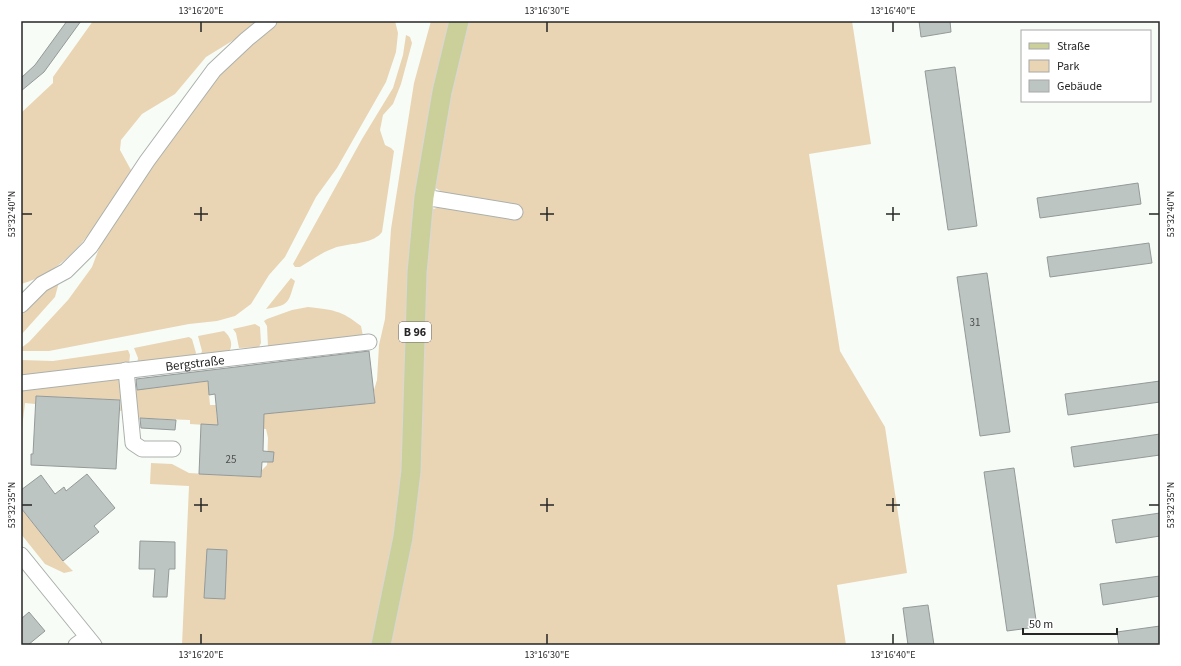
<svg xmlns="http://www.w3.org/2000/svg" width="1181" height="666" font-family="'Source Sans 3',sans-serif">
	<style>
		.green { fill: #e9d5b4 }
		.building { fill: #bdc5c3; stroke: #939a99 }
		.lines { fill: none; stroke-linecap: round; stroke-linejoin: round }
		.minor-casing { stroke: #abb0ac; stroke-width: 17 }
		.major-casing { stroke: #d8d8d8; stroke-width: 21 }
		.minor { stroke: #fff; stroke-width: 15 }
		.major { stroke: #cbd09a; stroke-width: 19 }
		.ticks { fill: none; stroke: #252625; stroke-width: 1.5 }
		.labels { text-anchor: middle; stroke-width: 3; stroke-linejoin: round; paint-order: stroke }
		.number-label { font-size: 11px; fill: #4b4e4c }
		.shield { fill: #fff; stroke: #666766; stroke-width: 1 }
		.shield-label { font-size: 12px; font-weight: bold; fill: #252625 }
		.street-label { font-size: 13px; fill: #252625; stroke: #fff }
		.neatline { fill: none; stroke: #252625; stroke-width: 1.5 }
		.ticks-label { font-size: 10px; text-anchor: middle; fill: #252625 }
	</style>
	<rect width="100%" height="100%" fill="#f7fcf7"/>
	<path class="green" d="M93 21H261L250 30 206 57 175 94 142 114 121 140 120 150 131 170V175C102 216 73 270 21 284V113L53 83V77Z
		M277 21H395L398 33 396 52 386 82 337 168 316 197 285 257 269 275 251 304 235 316 217 321 189 324 49 351H21V348L29 342 68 300 92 267 103 238 155 158 233 58Z
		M431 21H452L395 535 372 645H182L189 486 150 484 151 463 172 464 189 473 261 477 262 470 267 465 268 438 266 429 190 424V420L139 418 135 409V390L370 362 371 365 208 384 210 405H216L217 418 375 403 374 390 377 380 379 345 385 319 391 229 414 83Z
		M468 21H852L871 144 809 154 840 351 885 427 907 573 837 585 846 645H390L412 539 425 275 431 210 444 205 445 194 434 187 440 140Z
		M406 35 410 37 412 43 401 84 393 104 383 115 380 130 385 145 391 148 394 151 382 232C374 243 355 243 342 246 328 248 312 260 300 267H295L293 264 362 139 393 88 403 55Z
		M291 278 295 281C288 303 290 305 266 309Z
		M59 282 55 297 21 335V310L45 287Z
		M308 307C333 310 341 310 361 326L363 336 268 347 267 326 264 321 267 319 292 310Z
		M255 324 260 327 261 343 259 347 239 348 236 333 233 329Z
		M224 331C230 336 233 343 230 350L200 356 202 351 198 336Z
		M189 337 192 339 196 353 194 357 137 364 138 358 134 348Z
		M128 350 130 355 129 365 21 378V360L53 361Z
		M118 375 124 381V410L120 411 121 400 36 396 35 404 25 403 21 437V386Z
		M21 508 63 561 73 571 64 573 45 564 21 534Z"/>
	<path class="building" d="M67 21H81L44 72 21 91V78L35 65Z
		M919 21H950L951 32 921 37Z
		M955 67 977 226 948 230 925 71Z
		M1138 183 1141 204 1040 218 1037 198Z
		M1149 243 1152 263 1050 277 1047 257Z
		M987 273 1010 432 980 436 957 277Z
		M369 351 375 403 264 414 263 451 274 452 273 462H262L261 477 199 474 201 424 218 425 215 394 209 395 208 381 137 390 136 379Z
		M1160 381V402L1068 415 1065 394Z
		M36 396 120 400 116 469 31 465V454H33Z
		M140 418 176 420 175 430 141 428Z
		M1160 434V455L1074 467 1071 447Z
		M1014 468 1037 627 1007 631 984 472Z
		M87 474 115 508 94 526 99 532 63 561 21 508V490L41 475 55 494 64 487 66 491Z
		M1160 513V536L1116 543 1112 520Z
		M140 541 175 542V569H169L167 597H153L155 569H139Z
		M207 549 227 550 225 599 204 598Z
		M1160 576V596L1103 605 1100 584Z
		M928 605 934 645H908L903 608Z
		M29 612 45 631 28 645H21V619Z
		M1160 626V645H1119L1117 632Z"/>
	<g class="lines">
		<defs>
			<g id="minor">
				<path d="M424 197 515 212"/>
				<path d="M21 305 42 284 66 271 90 247 147 161 214 70 247 39 269 21"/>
				<path d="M126 370 133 443 142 449H173"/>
				<path id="s1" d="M21 383 369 342"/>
				<path d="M21 555 94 645"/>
				<path d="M76 645 87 637"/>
			</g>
			<path id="major" d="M381 645 403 537 411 471 417 273 424 197 442 92 459 21"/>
		</defs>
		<use href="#minor" class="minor-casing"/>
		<use href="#major" class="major-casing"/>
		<use href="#minor" class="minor"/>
		<use href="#major" class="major"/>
	</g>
	<path class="ticks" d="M201 22V32M547 22V32M893 22V32M201 207V221M547 207V221M893 207V221M22 214H32M194 214H208M540 214H554M886 214H900M1149 214H1159M201 498V512M547 498V512M893 498V512M22 505H32M194 505H208M540 505H554M886 505H900M1149 505H1159M201 634V644M547 634V644M893 634V644"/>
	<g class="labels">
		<g class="number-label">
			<text x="975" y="326">31</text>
			<text x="231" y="463">25</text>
		</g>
		<rect class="shield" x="399" y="322" width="32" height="20" rx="3"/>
		<g class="shield-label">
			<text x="415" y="336">B 96</text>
		</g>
		<g class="street-label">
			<text dy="5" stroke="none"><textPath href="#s1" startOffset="175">Bergstraße</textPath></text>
		</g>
	</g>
	<rect width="1181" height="666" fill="none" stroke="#ffffff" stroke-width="44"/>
	<rect x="1021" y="30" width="130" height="72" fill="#ffffff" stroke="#a8a8a8"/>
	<rect x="1029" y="43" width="20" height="6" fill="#cbd09a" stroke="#a8a8a8"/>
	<text x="1057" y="50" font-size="12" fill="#252625">Straße</text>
	<rect x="1029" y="60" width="20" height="12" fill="#e9d5b4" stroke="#a8a8a8"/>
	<text x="1057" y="70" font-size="12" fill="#252625">Park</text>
	<rect x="1029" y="80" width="20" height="12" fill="#bdc5c3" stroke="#a8a8a8"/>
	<text x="1057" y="90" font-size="12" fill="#252625">Gebäude</text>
	<path d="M1023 628v6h94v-6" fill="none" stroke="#252625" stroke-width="2"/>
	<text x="1029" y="628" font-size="12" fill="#252625" stroke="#ffffff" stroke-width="3" paint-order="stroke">50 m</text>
	<rect x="22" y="22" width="1137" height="622" class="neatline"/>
	<g class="ticks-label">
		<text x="201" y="14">13°16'20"E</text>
		<text x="547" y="14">13°16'30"E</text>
		<text x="893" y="14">13°16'40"E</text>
		<text transform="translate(11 214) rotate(-90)" y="4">53°32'40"N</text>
		<text transform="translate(1170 214) rotate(-90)" y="4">53°32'40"N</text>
		<text transform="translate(11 505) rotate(-90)" y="4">53°32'35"N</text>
		<text transform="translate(1170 505) rotate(-90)" y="4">53°32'35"N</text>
		<text x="201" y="658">13°16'20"E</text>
		<text x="547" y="658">13°16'30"E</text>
		<text x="893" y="658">13°16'40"E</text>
	</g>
</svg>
